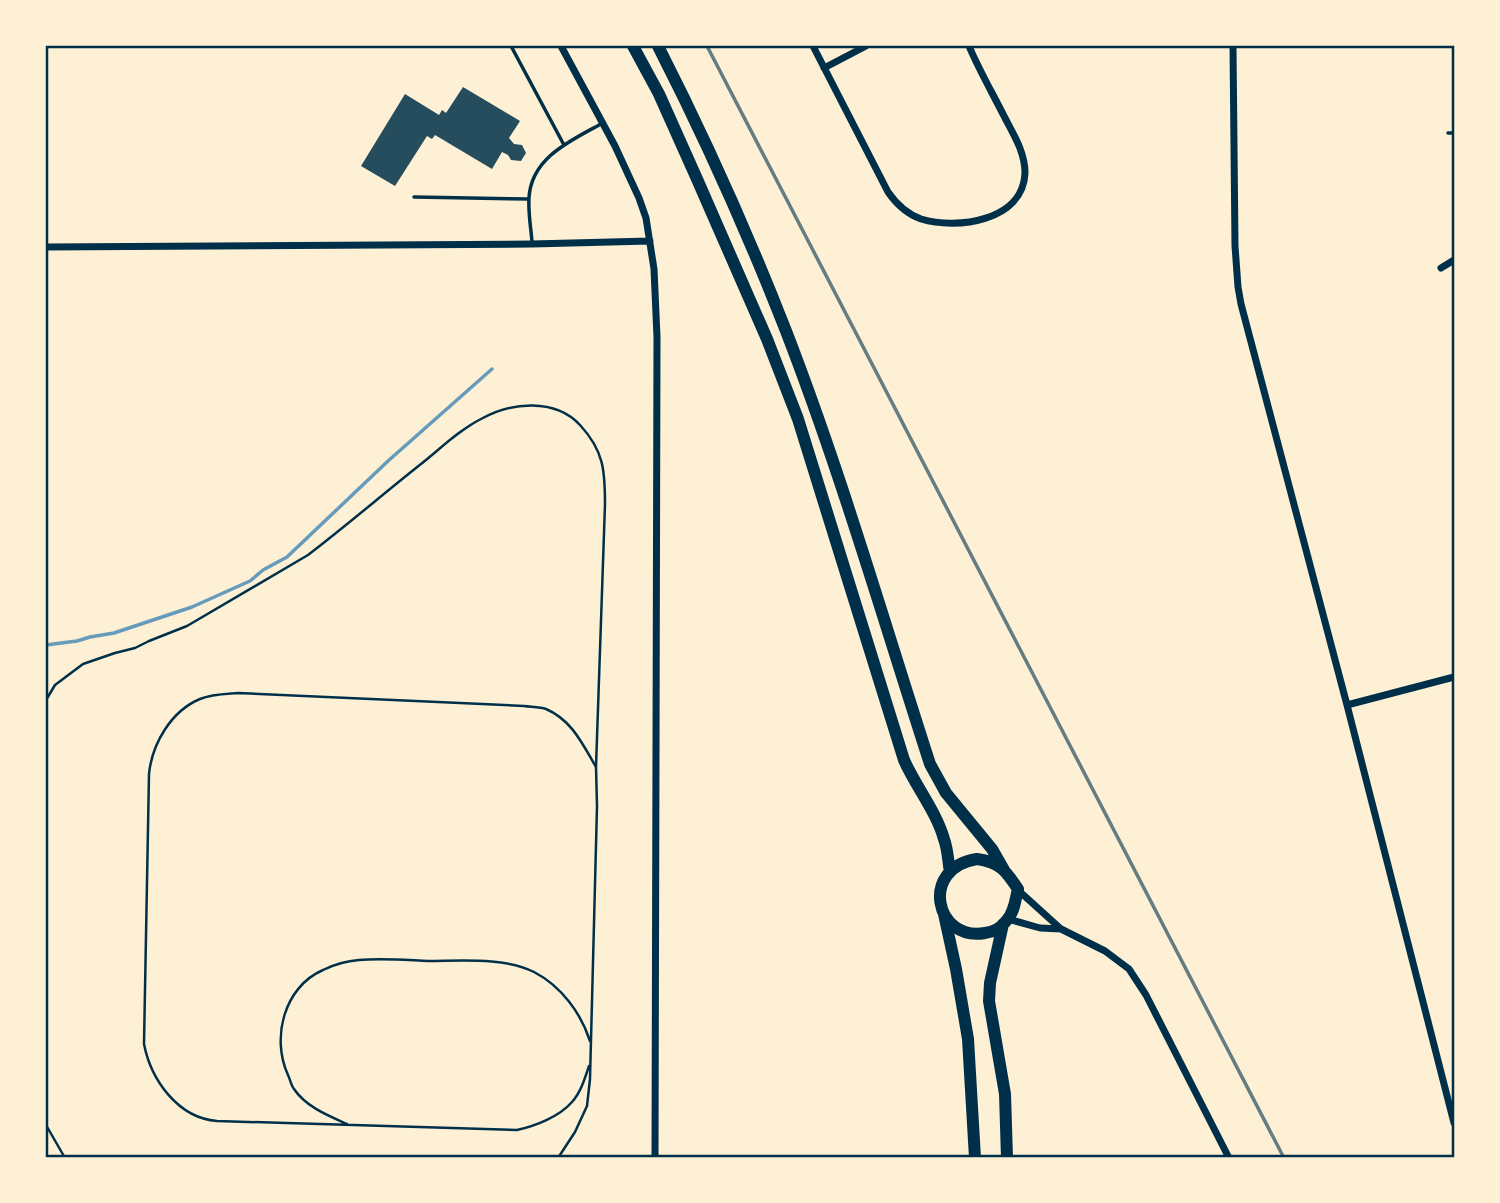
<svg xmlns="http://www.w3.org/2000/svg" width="1500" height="1203" font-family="'Fira Sans',sans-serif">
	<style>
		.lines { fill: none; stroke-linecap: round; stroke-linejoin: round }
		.stream { stroke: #669bbc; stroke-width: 3.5 }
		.building { fill: #264d5e }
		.path { stroke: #003049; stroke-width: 2.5 }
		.service { stroke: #003049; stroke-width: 3.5 }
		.minor { stroke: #003049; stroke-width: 7 }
		.primary { stroke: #003049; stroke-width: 12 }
		.rail { stroke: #657d81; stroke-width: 3.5 }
		.neatline { fill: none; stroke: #003049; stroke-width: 2.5 }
	</style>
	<rect width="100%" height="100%" fill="#fdf0d5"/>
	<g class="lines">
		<path class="stream" d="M46 645 77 641 90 637 114 633 192 607 250 581 263 570 287 557 388 461 492 369"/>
	</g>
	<path class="building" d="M463 87 520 121 509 138 514 144 522 145 526 153 521 161 511 160 508 155 502 152 492 169 435 135 432 139 427 136 395 186 361 166 405 94 439 115 442 110 446 113Z"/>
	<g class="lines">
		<path class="path" d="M46 700 55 685 83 664 115 653 135 648 149 641 187 626 308 555C346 526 383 494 421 464 440 449 459 430 481 419 511 402 555 398 580 425 604 451 605 471 605 504L596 767 597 806 590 1079 587 1106 575 1132 558 1158
			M589 1066C585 1078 581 1092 572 1102 559 1117 535 1126 517 1130L217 1121C178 1118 151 1080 144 1044L149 774C152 744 171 711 200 699 212 694 226 694 238 693L524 706C531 707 540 707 546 709 572 720 583 745 596 767
			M347 1124C329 1116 306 1107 294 1089 291 1085 290 1079 288 1075 271 1038 284 987 323 970 335 964 346 961 359 960 382 958 405 960 428 961 460 961 505 957 534 972 561 986 581 1013 590 1041
			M46 1125 65 1158"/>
		<path class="service" d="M511 46 564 145
			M1448 133H1454
			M414 197 529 199
			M532 242C531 228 528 213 529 198 531 158 570 141 601 124"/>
		<path class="minor" d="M561 46 615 146 639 198 646 218 654 269 657 337 655 1158
			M813 46 888 192C897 205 907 214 921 219 957 230 1023 221 1025 173 1025 153 1014 135 1005 118 993 94 979 70 969 46
			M1233 46 1235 246 1238 287 1241 304 1347 705 1454 1123
			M824 68 866 46
			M46 247 532 244 650 241
			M1441 268 1454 260
			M1347 705 1454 677
			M1008 919 1040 928 1061 929 1018 890
			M1061 929 1105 951 1129 969 1146 995 1229 1158"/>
		<path class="primary" d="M633 46 659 94 697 179 767 339 798 419 904 760C916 787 936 811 944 839 948 850 948 861 950 872
			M658 46C705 138 748 234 786 331 841 473 883 619 930 764L946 793 992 849 1004 870
			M977 859C1000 862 1006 871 1018 889 1015 900 1015 911 1007 920 1002 927 994 932 985 933 935 942 919 868 977 859Z
			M944 914 956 969 968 1039 975 1158
			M1003 924 990 983 989 1001 1005 1094 1007 1158"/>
		<path class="rail" d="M707 46 1284 1158"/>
	</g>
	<rect width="1500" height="1203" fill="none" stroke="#fdf0d5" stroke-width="94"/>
	<rect x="47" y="47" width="1406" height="1109" class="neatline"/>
</svg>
